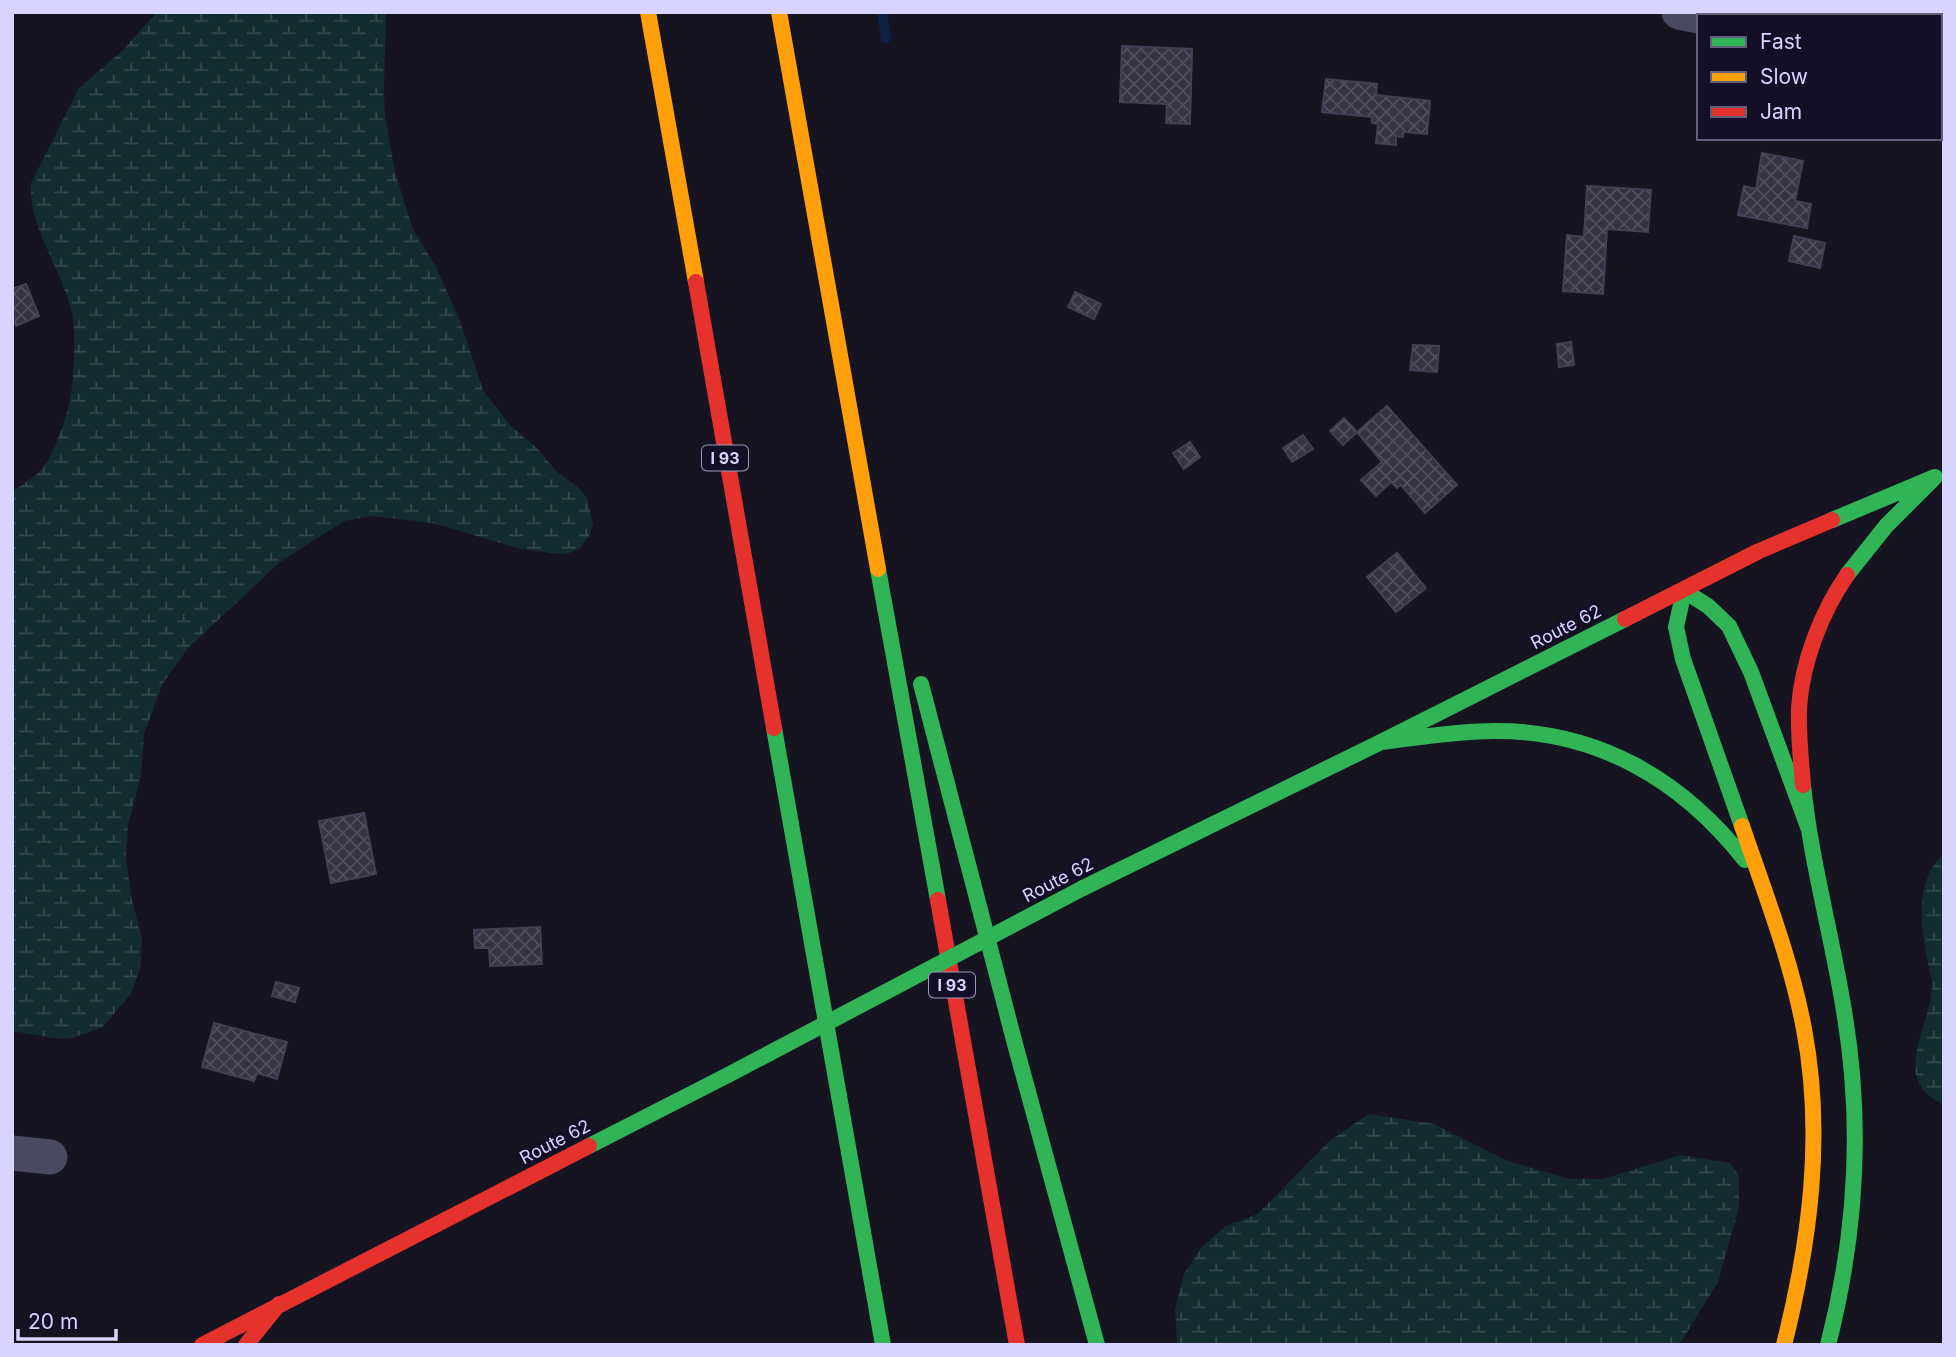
<svg xmlns="http://www.w3.org/2000/svg" width="1956" height="1357" font-family="Inter,sans-serif">
	<style>
		.wetland { fill: url(#wetland-marsh) }
		.lines { fill: none; stroke-linecap: round; stroke-linejoin: round }
		.stream { stroke: #0d2144; stroke-width: 10 }
		.building { fill: url(#building-cross-hatch); stroke: #433f54; stroke-width: 2 }
		.street { stroke: #4a4962; stroke-width: 35 }
		.fast { stroke: #30b455; stroke-width: 16 }
		.slow { stroke: #ff9f0a; stroke-width: 16 }
		.jam { stroke: #e5322d; stroke-width: 16 }
		.fast-bridge { stroke: #30b455; stroke-width: 16 }
		.labels { text-anchor: middle; stroke-width: 7; stroke-linejoin: round; paint-order: stroke }
		.shield { fill: #130f26; stroke: #9e99be; stroke-width: 2 }
		.shield-label { font-size: 16px; font-weight: bold; fill: #d9d4ff }
		.street-label { font-size: 18px; fill: #d9d4ff; stroke: #130f26 }
	</style>
	<defs>
		<pattern id="wetland-marsh" width="20" height="14" patternUnits="userSpaceOnUse" patternTransform="scale(1.75)"><rect width="20" height="14" fill="#132c2d"/><path d="M1 5h8M5 5V1M11 12h8M15 12V8" fill="none" stroke="#354a4c"/></pattern>
		<pattern id="building-cross-hatch" width="8" height="8" patternUnits="userSpaceOnUse" patternTransform="scale(1.75)"><rect width="8" height="8" fill="#343243"/><path d="M0 0l8 8M0 8l8-8" fill="none" stroke="#514f5f"/></pattern>
	</defs>
	<rect width="100%" height="100%" fill="#161421"/>
	<path class="wetland" d="M157 12H386L384 90 385 117 395 172 412 227 436 267 460 321 483 390 509 424 539 450 556 471 579 488 587 498 593 524 589 536 580 548 567 554 551 553 521 549 433 523 373 516 344 521 280 562 188 648 163 683 144 734 141 777 128 824 126 856 131 897 142 938 141 965 132 992 103 1027 75 1037 61 1039 12 1031V491C22 485 35 477 42 469 53 456 65 422 69 405 74 384 77 329 71 309 61 270 27 221 31 183L79 88 123 50Z
		M1944 853V1104C1931 1099 1918 1089 1916 1074 1912 1046 1929 1018 1932 990 1933 981 1929 969 1927 959 1920 922 1915 881 1944 853Z
		M1369 1114 1434 1124 1508 1161 1570 1179H1603L1681 1155 1730 1163 1739 1176V1208L1718 1282 1679 1345H1177L1175 1309 1184 1274 1202 1247 1226 1226 1258 1214 1328 1142Z"/>
	<g class="lines">
		<path class="stream" d="M882 12 886 38"/>
	</g>
	<path class="building" d="M1122 46 1192 49 1190 124 1166 123 1167 104 1120 102Z
		M1326 79 1377 84 1376 95 1430 101 1427 134 1403 132V137L1396 136V145L1376 143 1378 124 1372 123V117L1322 112Z
		M1762 153 1803 161 1795 201 1811 204 1807 228 1738 215 1744 186 1756 189Z
		M1587 186 1651 190 1648 232 1607 229 1603 294 1563 291 1567 235 1584 237Z
		M1794 236 1825 243 1820 268 1789 261Z
		M26 284 39 316 16 326 12 316V289Z
		M1075 292 1101 304 1094 319 1068 307Z
		M1571 342 1574 365 1559 367 1557 344Z
		M1413 345 1439 346 1437 372 1410 370Z
		M1387 406 1457 485 1425 513 1401 485 1397 488 1391 482 1376 496 1361 480 1382 462 1357 432Z
		M1344 418 1357 432 1343 445 1330 431Z
		M1303 435 1313 449 1292 462 1283 448Z
		M1190 442 1200 457 1184 469 1173 453Z
		M1397 553 1426 588 1396 612 1367 577Z
		M364 813 376 874 331 883 319 821Z
		M540 927 542 964 490 966 489 948H475L474 930Z
		M276 982 299 988 295 1002 272 996Z
		M214 1023 287 1042 277 1079 257 1073 254 1081 202 1067Z"/>
	<g class="lines">
		<path class="street" d="M1679 12 1699 16
			M1940 75 1944 76
			M12 1153 50 1157"/>
		<path class="fast" d="M1832 520 1935 477
			M878 569 938 900
			M1847 575 1886 526 1935 477
			M921 684 1015 1044 1097 1345
			M774 728 883 1345
			M1381 742C1418 738 1455 731 1493 731 1598 730 1682 780 1745 860
			M1803 785C1811 863 1833 939 1845 1017 1863 1128 1856 1236 1828 1345
			M1742 826 1683 659 1676 627 1684 591 1708 606 1729 626 1751 672 1808 827
			M1083 888 1381 742 1625 619
			M589 1146 728 1075"/>
		<path class="slow" d="M648 12 696 282
			M779 12 878 569
			M1742 826C1765 893 1791 960 1804 1029 1824 1135 1810 1241 1784 1345"/>
		<path class="jam" d="M696 282 774 728
			M1625 619 1759 551 1832 520
			M1803 785C1801 760 1798 734 1799 708 1802 662 1821 613 1847 575
			M938 900 1017 1345
			M202 1345 589 1146
			M246 1345 279 1304"/>
		<path class="fast-bridge" d="M728 1075 1083 888"/>
	</g>
	<g class="labels">
		<g class="shield">
			<rect x="702" y="445.5" width="46" height="25" rx="5"/>
			<rect x="929" y="972.5" width="46" height="25" rx="5"/>
		</g>
		<g class="shield-label">
			<text x="725" y="464">I 93</text>
			<text x="952" y="991">I 93</text>
		</g>
		<g class="street-label">
			<text transform="translate(1566 627) rotate(-27)" y="6">Route 62</text>
			<text transform="translate(1058 880) rotate(-27)" y="6">Route 62</text>
			<text transform="translate(555 1142) rotate(-27)" y="6">Route 62</text>
		</g>
	</g>
	<rect width="1956" height="1357" fill="none" stroke="#d9d4ff" stroke-width="28"/>
	<rect x="1697" y="14" width="245" height="126" fill="#130f26" stroke="#625e7d" stroke-width="2"/>
	<rect x="1711" y="37" width="35" height="10" fill="#30b455" stroke="#625e7d" stroke-width="2"/>
	<text x="1760" y="49" font-size="21" fill="#d9d4ff">Fast</text>
	<rect x="1711" y="72" width="35" height="10" fill="#ff9f0a" stroke="#625e7d" stroke-width="2"/>
	<text x="1760" y="84" font-size="21" fill="#d9d4ff">Slow</text>
	<rect x="1711" y="107" width="35" height="10" fill="#e5322d" stroke="#625e7d" stroke-width="2"/>
	<text x="1760" y="119" font-size="21" fill="#d9d4ff">Jam</text>
	<path d="M18 1329v10h98v-10" fill="none" stroke="#d9d4ff" stroke-width="3.5"/>
	<text x="28" y="1329" font-size="21" fill="#d9d4ff" stroke="#130f26" stroke-width="5" paint-order="stroke">20 m</text>
</svg>
